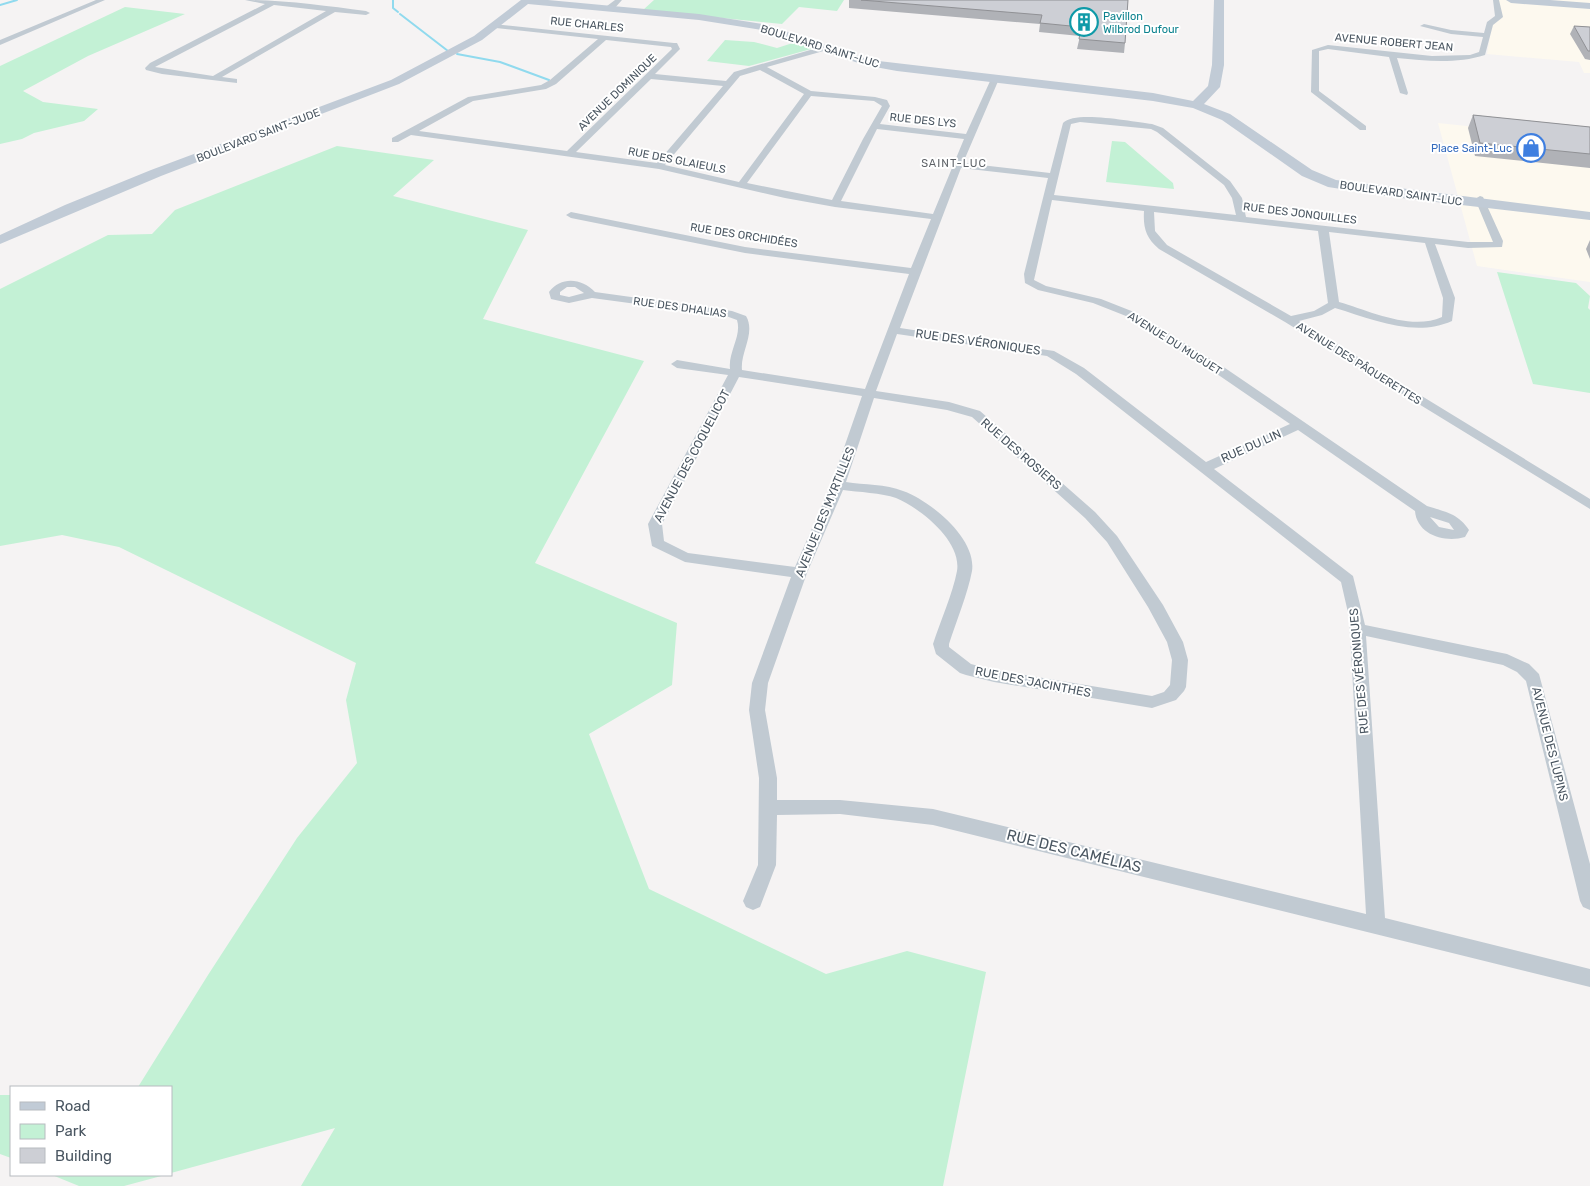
<svg xmlns="http://www.w3.org/2000/svg" width="1590" height="1186" font-family="Rubik,sans-serif">
	<style>
		.commercial { fill: #fdf9ef }
		.green { fill: #c3f1d5 }
		.lines { fill: none; stroke-linecap: round; stroke-linejoin: round }
		.stream { stroke: #90daee; stroke-width: 2 }
		.street { fill: #c1cad2; fill-rule: evenodd }
		.secondary { fill: #c1cbd6; fill-rule: evenodd }
		.wall { fill: #b0b2b7 }
		.building { fill: #cdcfd5; stroke: #909195 }
		.labels { text-anchor: middle; stroke-width: 4; stroke-linejoin: round; paint-order: stroke }
		.far-culture-label { font-size: 11px; fill: #0d838f; stroke: #fff; text-anchor: start }
		.far-street-label { font-size: 11px; fill: #4a5661; stroke: #fff }
		.far-shop-label { font-size: 11px; fill: #366cbe; stroke: #fff; text-anchor: end }
		.far-neighbourhood-label { font-size: 11px; letter-spacing: 1px; fill: #5f6368; stroke: #fff }
		.street-label { font-size: 12px; fill: #4a5661; stroke: #fff }
		.near-street-label { font-size: 15px; fill: #4a5661; stroke: #fff }
	</style>
	<rect width="100%" height="100%" fill="#f5f3f3"/>
	<path class="commercial" d="M1493 0H1590V73H1584L1579 62 1487 54 1492 25 1502 18Z
		M1438 123 1590 139V282L1477 266Z"/>
	<path class="green" d="M654 0H844L837 11 799 7 782 24 643 10Z
		M125 7 185 14 88 56 23 91 43 102 98 109 84 121 34 133 22 139 0 144V66Z
		M725 40 754 42 777 48 799 41 815 48 749 66 707 61Z
		M1112 141 1125 142 1173 183 1174 189 1106 182Z
		M337 146 434 160 393 196 528 230 483 319 644 361 535 563 677 623 672 685 589 734 649 889 826 974 907 951 986 972 943 1186H301L335 1128 171 1173V1087H138L208 975 297 838 357 763 346 700 356 663 119 547 62 535 0 546V289L108 235 152 234 175 210Z
		M1497 272 1576 283 1590 296 1588 308 1590 310V393L1533 384Z
		M0 1095H11V1158L0 1154Z
		M52 1175H165L124 1186H79Z"/>
	<g class="lines">
		<path class="stream" d="M393 0V8L398 12
			M0 5 17 0
			M400 14 448 51
			M457 54 500 62 549 80"/>
		<path class="street" d="M96 0H105L0 45V40Z
			M245 0C285 0 326 6 366 11L370 13 366 15 335 12 222 77 237 79V83L162 74 146 70 145 68 150 63 265 4ZM274 5 326 11 213 76 155 67Z
			M615 0H622L613 10H607V6Z
			M1493 0H1499L1503 17 1493 25 1485 55C1457 64 1426 61 1397 58L1408 93 1407 95 1400 93 1389 57 1328 49 1319 51V91L1366 126V130H1360L1311 92 1312 50 1328 45 1432 56 1470 55 1479 52 1483 37 1451 34 1420 26 1424 24 1451 30 1484 33 1487 22 1495 16Z
			M493 24 674 43H677L680 49 655 74 726 81 734 72 824 46H827V50L767 67 811 91 875 97 887 100 890 106 880 124 966 134 991 79 998 77 999 79 963 163 1050 173 1063 123C1075 110 1133 122 1152 124L1163 128 1230 181 1242 198 1246 217 1468 242H1493L1475 199 1480 196 1483 197 1503 241 1502 247 1468 248 1435 244 1455 298 1452 321C1414 338 1372 319 1335 308L1322 315 1299 321 1590 499V509L1285 322 1159 249C1146 238 1143 228 1144 211L1052 200 1034 280 1046 286 1101 299 1134 312 1225 368 1427 506C1445 512 1458 513 1469 530L1465 537C1445 543 1417 535 1415 511L1298 430 1214 469 1353 576 1365 625 1507 654 1529 664 1539 674 1590 864V910L1583 907 1580 901 1526 681 1517 672 1503 665 1366 636 1385 918 1590 969V987L933 825 840 814 777 815 776 865 760 907 753 910 746 907 743 901 758 865 759 778 749 710 752 683 791 577 685 562 652 546 648 524 728 375 677 368 671 364 677 360 730 369C728 352 742 336 737 320L726 316 592 298 569 303 551 299 549 292C561 276 582 278 595 292L732 311 746 316C756 333 740 352 742 370L865 389 909 274 745 253 571 218 566 215 571 212 745 247 911 268 931 219 835 207 785 198 659 169 411 135 398 142H392V138L468 97 541 85 550 80 598 39 496 28H493ZM606 40 671 47 672 49 567 151 419 131 473 101 546 89 556 84ZM760 70 804 94 739 182 665 165 740 76ZM651 79 723 86 657 163 576 152ZM811 96 874 101 882 106 863 139 832 200 747 183ZM1080 122 1151 129 1157 132 1224 185 1232 198 1236 215 1054 195 1071 124ZM877 129 964 139 933 214 841 201ZM961 168 1048 178 1024 274 1025 283 1038 290 1093 303 1126 316 1217 374 1290 424 1206 462 1084 368 1054 351 900 328ZM1154 212 1318 231 1328 303 1314 311 1291 316 1167 245 1155 231ZM1329 232 1425 243 1443 298 1442 317C1411 331 1370 311 1339 302ZM567 287H575L584 293 569 297 560 295V292ZM897 334 1047 356 1076 374 1341 582 1349 617 1366 914 933 809 840 800H777V778L765 710 768 683 807 573 843 490C858 492 882 493 896 498 920 508 962 541 957 571 953 593 940 622 933 644L936 654 960 673 966 675 994 682 1152 708 1176 700 1184 691 1186 687 1188 660 1183 642 1163 605 1117 536 1095 512 980 411 949 402 876 391ZM739 377 862 396 831 485 795 567 688 553 664 541 662 524ZM874 398 947 410 972 417 1085 518 1107 542 1148 607 1167 642 1172 660 1170 685 1164 692 1152 696 994 670 971 664 949 647V644C956 622 968 593 972 571 977 538 929 500 903 491 886 484 864 485 846 482ZM1430 517 1449 523 1454 530 1439 527Z"/>
		<path class="secondary" d="M521 0H548L699 14 768 25 870 60 1153 93 1193 101 1208 86 1212 65 1214 0H1224V65L1220 87 1204 104 1230 114 1312 170 1336 180 1590 212V220L1393 197 1328 187 1302 176 1222 120 1193 108 1153 101 897 71 864 65 762 30 699 20 528 4 482 40 399 84 161 176 0 244V235L65 205 151 170 391 80 474 36Z
			M1506 0H1550L1590 3V9L1511 3Z"/>
	</g>
	<path class="wall" d="M849 0H1128L1125 43 1124 53 1077 49 1080 36 1039 32 1040 24 849 8Z
		M1574 26 1590 27V60L1585 59 1570 34Z
		M1473 115 1590 127V168L1475 156 1468 128Z
		M1590 240V259L1586 249Z"/>
	<path class="building" d="M861 0H1128L1125 43 1079 39 1081 27 1040 23 1042 15Z
		M1574 26 1590 27V51H1588Z
		M1473 115 1590 127V154L1480 143Z"/>
	<defs>
		<symbol id="building-ring" viewBox="-11 -11 22 22"><circle r="9.5" fill="#fff" stroke="#0f9aa8" stroke-width="1.5"/><path d="M-4-6H4V6H1V3H-1V6H-4ZM-2.5-4.3h1.7v1.8h-1.7ZM.8-4.3h1.7v1.8H.8ZM-2.5-1h1.7V.8h-1.7ZM.8-1h1.7V.8H.8Z" fill="#0f9aa8"/></symbol>
		<symbol id="shop-ring" viewBox="-11 -11 22 22"><circle r="9.5" fill="#fff" stroke="#3f7fe0" stroke-width="1.5"/><path d="M-5-2.5h2.3a2.7 3.5 0 0 1 5.4 0H5L5.5 6h-11ZM-1.5-2.5h3a1.5 2.3 0 0 0-3 0Z" fill="#3f7fe0"/></symbol>
	</defs>
	<g fill-rule="evenodd">
		<use href="#building-ring" x="1068" y="6" width="32" height="32"/>
		<use href="#shop-ring" x="1515" y="132" width="32" height="32"/>
	</g>
	<g class="labels">
		<g class="far-culture-label">
			<text x="1103" y="20">Pavillon<tspan x="1103" dy="13">Wilbrod Dufour</tspan></text>
		</g>
		<g class="far-street-label">
			<text transform="translate(587 24) rotate(6)" y="4">RUE CHARLES</text>
			<text transform="translate(1394 42) rotate(5)" y="4">AVENUE ROBERT JEAN</text>
			<text transform="translate(820 46) rotate(17)" y="4">BOULEVARD SAINT-LUC</text>
			<text transform="translate(617 92) rotate(-44)" y="4">AVENUE DOMINIQUE</text>
			<text transform="translate(923 120) rotate(6)" y="4">RUE DES LYS</text>
			<text transform="translate(258 135) rotate(-21)" y="4">BOULEVARD SAINT-JUDE</text>
			<text transform="translate(677 160) rotate(11)" y="4">RUE DES GLAIEULS</text>
			<text transform="translate(1401 193) rotate(8)" y="4">BOULEVARD SAINT-LUC</text>
			<text transform="translate(1300 213) rotate(7)" y="4">RUE DES JONQUILLES</text>
			<text transform="translate(744 235) rotate(9)" y="4">RUE DES ORCHIDÉES</text>
			<text transform="translate(680 307) rotate(8)" y="4">RUE DES DHALIAS</text>
			<text transform="translate(1175 343) rotate(32)" y="4">AVENUE DU MUGUET</text>
			<text transform="translate(1359 363) rotate(32)" y="4">AVENUE DES PÂQUERETTES</text>
		</g>
		<g class="far-shop-label">
			<text x="1512" y="152">Place Saint-Luc</text>
		</g>
		<g class="far-neighbourhood-label">
			<text x="954" y="167">SAINT-LUC</text>
		</g>
		<g class="street-label">
			<text transform="translate(978 342) rotate(8)" y="4">RUE DES VÉRONIQUES</text>
			<text transform="translate(1251 446) rotate(-24)" y="4">RUE DU LIN</text>
			<text transform="translate(1021 454) rotate(41)" y="4">RUE DES ROSIERS</text>
			<text transform="translate(692 456) rotate(-62)" y="4">AVENUE DES COQUELICOT</text>
			<text transform="translate(825 512) rotate(-68)" y="4">AVENUE DES MYRTILLES</text>
			<text transform="translate(1359 671) rotate(-95)" y="4">RUE DES VÉRONIQUES</text>
			<text transform="translate(1033 682) rotate(11)" y="4">RUE DES JACINTHES</text>
			<text transform="translate(1550 744) rotate(76)" y="4">AVENUE DES LUPINS</text>
		</g>
		<g class="near-street-label">
			<text transform="translate(1074 851) rotate(14)" y="5">RUE DES CAMÉLIAS</text>
		</g>
	</g>
	<rect x="10" y="1086" width="162" height="90" fill="#ffffff" stroke="#b7bbc0"/>
	<rect x="20" y="1102" width="25" height="8" fill="#c1cbd6" stroke="#b7bbc0"/>
	<text x="55" y="1111" font-size="15" fill="#4a5661">Road</text>
	<rect x="20" y="1124" width="25" height="15" fill="#c3f1d5" stroke="#b7bbc0"/>
	<text x="55" y="1136" font-size="15" fill="#4a5661">Park</text>
	<rect x="20" y="1148" width="25" height="15" fill="#cdcfd5" stroke="#b7bbc0"/>
	<text x="55" y="1161" font-size="15" fill="#4a5661">Building</text>
</svg>
